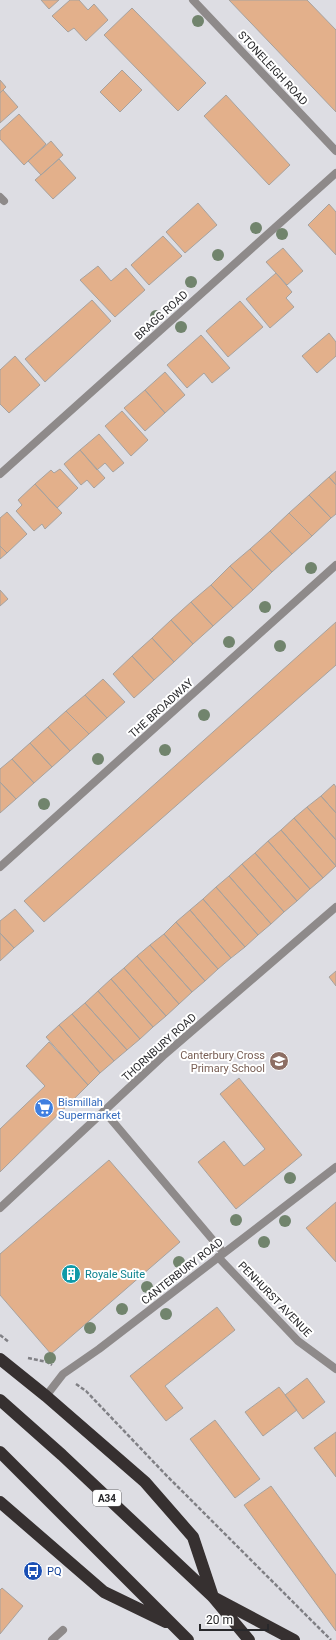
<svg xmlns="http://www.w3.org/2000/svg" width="336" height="1640" font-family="Roboto,sans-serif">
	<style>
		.building { fill: #e3b08b; stroke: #a7a29e }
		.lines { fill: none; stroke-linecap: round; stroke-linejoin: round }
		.path { stroke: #808085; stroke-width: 2.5; stroke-dasharray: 4 2; stroke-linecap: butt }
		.lane { stroke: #8e8a8a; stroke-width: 8 }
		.street { stroke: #8e8a8a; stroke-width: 8 }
		.highway { stroke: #363030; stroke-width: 12 }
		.tree { fill: #71846d }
		.labels { text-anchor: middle; stroke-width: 4; stroke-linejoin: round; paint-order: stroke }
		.shield { fill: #fff; stroke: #68686b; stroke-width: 1 }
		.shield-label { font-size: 10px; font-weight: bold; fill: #28282b }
		.street-label { font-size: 11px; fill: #28282b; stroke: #fff }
		.education-label { font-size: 11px; fill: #785e54; stroke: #fff; text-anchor: end }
		.shop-label { font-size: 11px; fill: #366cbe; stroke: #fff; text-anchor: start }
		.culture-label { font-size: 11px; fill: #0d838f; stroke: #fff; text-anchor: start }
		.transit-label { font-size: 11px; fill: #164399; stroke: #fff; text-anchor: start }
	</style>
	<rect width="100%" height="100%" fill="#dddde3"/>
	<path class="building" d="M41 0H59L49 9Z
		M70 0H79L88 10 94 4 108 20 86 41 74 28 68 32 52 16Z
		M229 0H307L336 30V112Z
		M132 8 206 83 178 111 104 35Z
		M122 70 142 90 120 112 100 92Z
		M0 80 6 87 0 93Z
		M3 90 18 107 0 123V93Z
		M226 95 290 165 269 185 204 116Z
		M19 114 46 144 24 165 0 139V131Z
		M51 141 63 155 41 175 28 161Z
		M59 159 76 178 53 199 35 180Z
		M198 203 217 225 185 253 166 232Z
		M329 204 336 212V255L308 225Z
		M163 236 182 256 149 285 131 265Z
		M283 248 303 271 287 285 266 262Z
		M98 266 111 281 126 268 145 290 115 317 80 280Z
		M276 273 292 292 286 298 294 307 270 328 246 299Z
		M92 300 111 321 45 382 25 359Z
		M240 301 263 327 228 357 206 331Z
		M329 333 336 342V356L317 373 302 356Z
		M201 335 230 368 212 383 204 373 187 388 167 365Z
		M15 356 40 385 9 413 0 404V370Z
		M165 372 185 395 165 413 145 390Z
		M145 390 165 413 145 431 124 408Z
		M122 411 148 440 131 456 105 426Z
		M99 434 124 463 113 472 105 463 97 470 80 450Z
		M80 450 105 478 94 488 87 480 81 485 64 464Z
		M60 469 78 488 57 508 35 484 51 470 54 473Z
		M336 471V485L329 477Z
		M329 477 336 485V514L331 518 309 495Z
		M35 484 62 513 45 529 42 524 34 531 16 511 22 505 18 500Z
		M309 495 331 518 312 536 289 513Z
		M7 512 27 534 7 553 0 546V518Z
		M289 513 312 536 292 554 270 531Z
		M270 531 292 554 272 572 250 549Z
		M0 546 7 553 0 559Z
		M250 549 272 572 253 590 230 566Z
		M230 566 253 590 233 608 211 585Z
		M211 585 233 608 213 626 191 602Z
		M0 590 8 599 0 606Z
		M191 602 213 626 193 644 171 620Z
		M171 620 193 644 174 662 152 638Z
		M336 622V665L44 922 24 901Z
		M152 638 174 662 154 680 132 656Z
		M132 656 154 680 134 698 113 674Z
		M103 679 125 702 107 718 85 695Z
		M85 695 107 718 89 734 66 711Z
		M66 711 89 734 70 751 48 727Z
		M48 727 70 751 52 767 30 743Z
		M30 743 52 767 34 783 12 759Z
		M12 759 34 783 16 799 0 782V769Z
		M0 782 16 799 0 813Z
		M334 784 336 787V813L321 796Z
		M321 796 336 813V840L307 807Z
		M307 807 336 840V866L294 818Z
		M294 818 336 866 323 878 281 830Z
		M281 830 323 878 310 889 268 841Z
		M268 841 310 889 297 901 255 853Z
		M255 853 297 901 284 912 242 864Z
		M242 864 284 912 271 924 229 876Z
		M229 876 271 924 258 935 216 887Z
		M216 887 258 935 245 947 203 899Z
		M203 899 245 947 231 958 190 910Z
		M15 909 34 931 14 948 0 933V921Z
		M190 910 231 958 218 969 176 922Z
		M176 922 218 969 205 981 164 934Z
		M0 933 14 948 0 961Z
		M164 934 205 981 192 992 150 945Z
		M150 945 192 992 179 1004 137 956Z
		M137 956 179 1004 166 1016 124 968Z
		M124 968 166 1016 153 1027 111 979Z
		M336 971V986L329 977Z
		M111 979 153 1027 140 1039 98 991Z
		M98 991 140 1039 127 1050 85 1003Z
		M85 1003 127 1050 114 1061 72 1014Z
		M72 1014 114 1061 100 1073 59 1025Z
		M59 1025 100 1073 88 1085 46 1037Z
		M49 1042 88 1085 0 1172V1129L45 1086 26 1066Z
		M239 1078 302 1155 236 1209 198 1162 224 1141 244 1166 265 1149 220 1094Z
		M109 1160 180 1242 51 1354 0 1295V1254Z
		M336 1202V1262L306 1228Z
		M217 1307 235 1330 165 1386 183 1408 166 1421 130 1376Z
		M307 1378 325 1402 303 1419 285 1395Z
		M279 1387 297 1410 263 1436 245 1412Z
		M215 1420 260 1479 235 1498 190 1439Z
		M336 1432V1477L314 1448Z
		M271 1486 336 1575V1631L244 1505Z
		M2 1588 23 1606 0 1634V1590Z"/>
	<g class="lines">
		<path class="path" d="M0 1335 9 1342
			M28 1358 47 1362 52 1365
			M76 1384 86 1391 166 1475 331 1640"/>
		<path class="lane" d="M104 1111 223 1252
			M52 1640 63 1630"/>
		<path class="street" d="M193 0 336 151
			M0 197 4 201
			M0 474 336 173
			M0 867 336 565
			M0 1208 163 1056 336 907
			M218 1257 298 1341 336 1369
			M46 1396 63 1374 99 1349 336 1167"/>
		<path class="highway" d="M0 1359 46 1396 145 1482 193 1537 213 1597 294 1640
			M0 1400 62 1455 213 1597 249 1640
			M0 1452 188 1640
			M0 1502 104 1592 166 1622"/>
	</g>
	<g class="tree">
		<circle cx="198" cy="21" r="6"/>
		<circle cx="256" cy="228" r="6"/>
		<circle cx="282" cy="234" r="6"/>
		<circle cx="218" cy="255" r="6"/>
		<circle cx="191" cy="282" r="6"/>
		<circle cx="156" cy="316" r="6"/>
		<circle cx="181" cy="327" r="6"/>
		<circle cx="311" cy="568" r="6"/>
		<circle cx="265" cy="607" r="6"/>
		<circle cx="229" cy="642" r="6"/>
		<circle cx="280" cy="646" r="6"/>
		<circle cx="204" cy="715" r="6"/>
		<circle cx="165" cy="750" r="6"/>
		<circle cx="98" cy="759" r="6"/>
		<circle cx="44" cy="804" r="6"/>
		<circle cx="290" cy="1178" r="6"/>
		<circle cx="236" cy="1220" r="6"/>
		<circle cx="285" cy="1221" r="6"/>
		<circle cx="264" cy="1242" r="6"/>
		<circle cx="179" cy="1262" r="6"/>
		<circle cx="147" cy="1287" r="6"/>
		<circle cx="122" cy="1309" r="6"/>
		<circle cx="166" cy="1314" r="6"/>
		<circle cx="90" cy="1328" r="6"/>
		<circle cx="50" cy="1358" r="6"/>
	</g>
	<defs>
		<symbol id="school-disc" viewBox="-11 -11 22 22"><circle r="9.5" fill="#8d6e63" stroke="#fff"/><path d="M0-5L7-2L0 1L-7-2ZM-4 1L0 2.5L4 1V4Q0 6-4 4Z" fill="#fff"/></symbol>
		<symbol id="supermarket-disc" viewBox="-11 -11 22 22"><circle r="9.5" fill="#3f7fe0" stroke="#fff"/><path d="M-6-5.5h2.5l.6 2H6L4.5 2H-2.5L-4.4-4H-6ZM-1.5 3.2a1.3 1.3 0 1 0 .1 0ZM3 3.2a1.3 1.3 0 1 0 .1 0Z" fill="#fff"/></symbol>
		<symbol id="building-disc" viewBox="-11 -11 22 22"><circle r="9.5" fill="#0f9aa8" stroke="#fff"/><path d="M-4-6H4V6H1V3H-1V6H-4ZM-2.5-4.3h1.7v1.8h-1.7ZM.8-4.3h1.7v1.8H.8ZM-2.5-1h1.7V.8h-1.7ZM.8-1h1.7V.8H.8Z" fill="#fff"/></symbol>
		<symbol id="bus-disc" viewBox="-11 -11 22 22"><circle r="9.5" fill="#1a4fb4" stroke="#fff"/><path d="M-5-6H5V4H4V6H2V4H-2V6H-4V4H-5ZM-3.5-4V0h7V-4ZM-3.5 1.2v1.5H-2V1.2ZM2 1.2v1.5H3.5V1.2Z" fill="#fff"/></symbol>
	</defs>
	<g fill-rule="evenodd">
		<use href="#school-disc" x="268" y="1050" width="22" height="22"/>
		<use href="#supermarket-disc" x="33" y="1097" width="22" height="22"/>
		<use href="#building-disc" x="60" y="1263" width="22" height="22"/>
		<use href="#bus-disc" x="22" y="1560" width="22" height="22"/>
	</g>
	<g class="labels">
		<rect class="shield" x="93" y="1490" width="28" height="16" rx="3"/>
		<g class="shield-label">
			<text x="107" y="1502">A34</text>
		</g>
		<g class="street-label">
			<text transform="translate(273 68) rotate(47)" y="4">STONELEIGH ROAD</text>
			<text transform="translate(161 315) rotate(-42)" y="4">BRAGG ROAD</text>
			<text transform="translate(161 708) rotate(-42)" y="4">THE BROADWAY</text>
			<text transform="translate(159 1047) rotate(-42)" y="4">THORNBURY ROAD</text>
			<text transform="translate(182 1271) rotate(-38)" y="4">CANTERBURY ROAD</text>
			<text transform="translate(275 1299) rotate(46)" y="4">PENHURST AVENUE</text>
		</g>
		<g class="education-label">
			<text x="265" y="1059">Canterbury Cross<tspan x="265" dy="13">Primary School</tspan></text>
		</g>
		<g class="shop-label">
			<text x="58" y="1106">Bismillah<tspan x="58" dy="13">Supermarket</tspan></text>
		</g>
		<g class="culture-label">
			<text x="85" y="1278">Royale Suite</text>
		</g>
		<g class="transit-label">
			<text x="47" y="1575">PQ</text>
		</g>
	</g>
	<path d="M200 1624v6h68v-6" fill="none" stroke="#28282b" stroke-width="2"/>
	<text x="206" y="1624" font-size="12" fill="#28282b" stroke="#ffffff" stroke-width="3" paint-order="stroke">20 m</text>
</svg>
